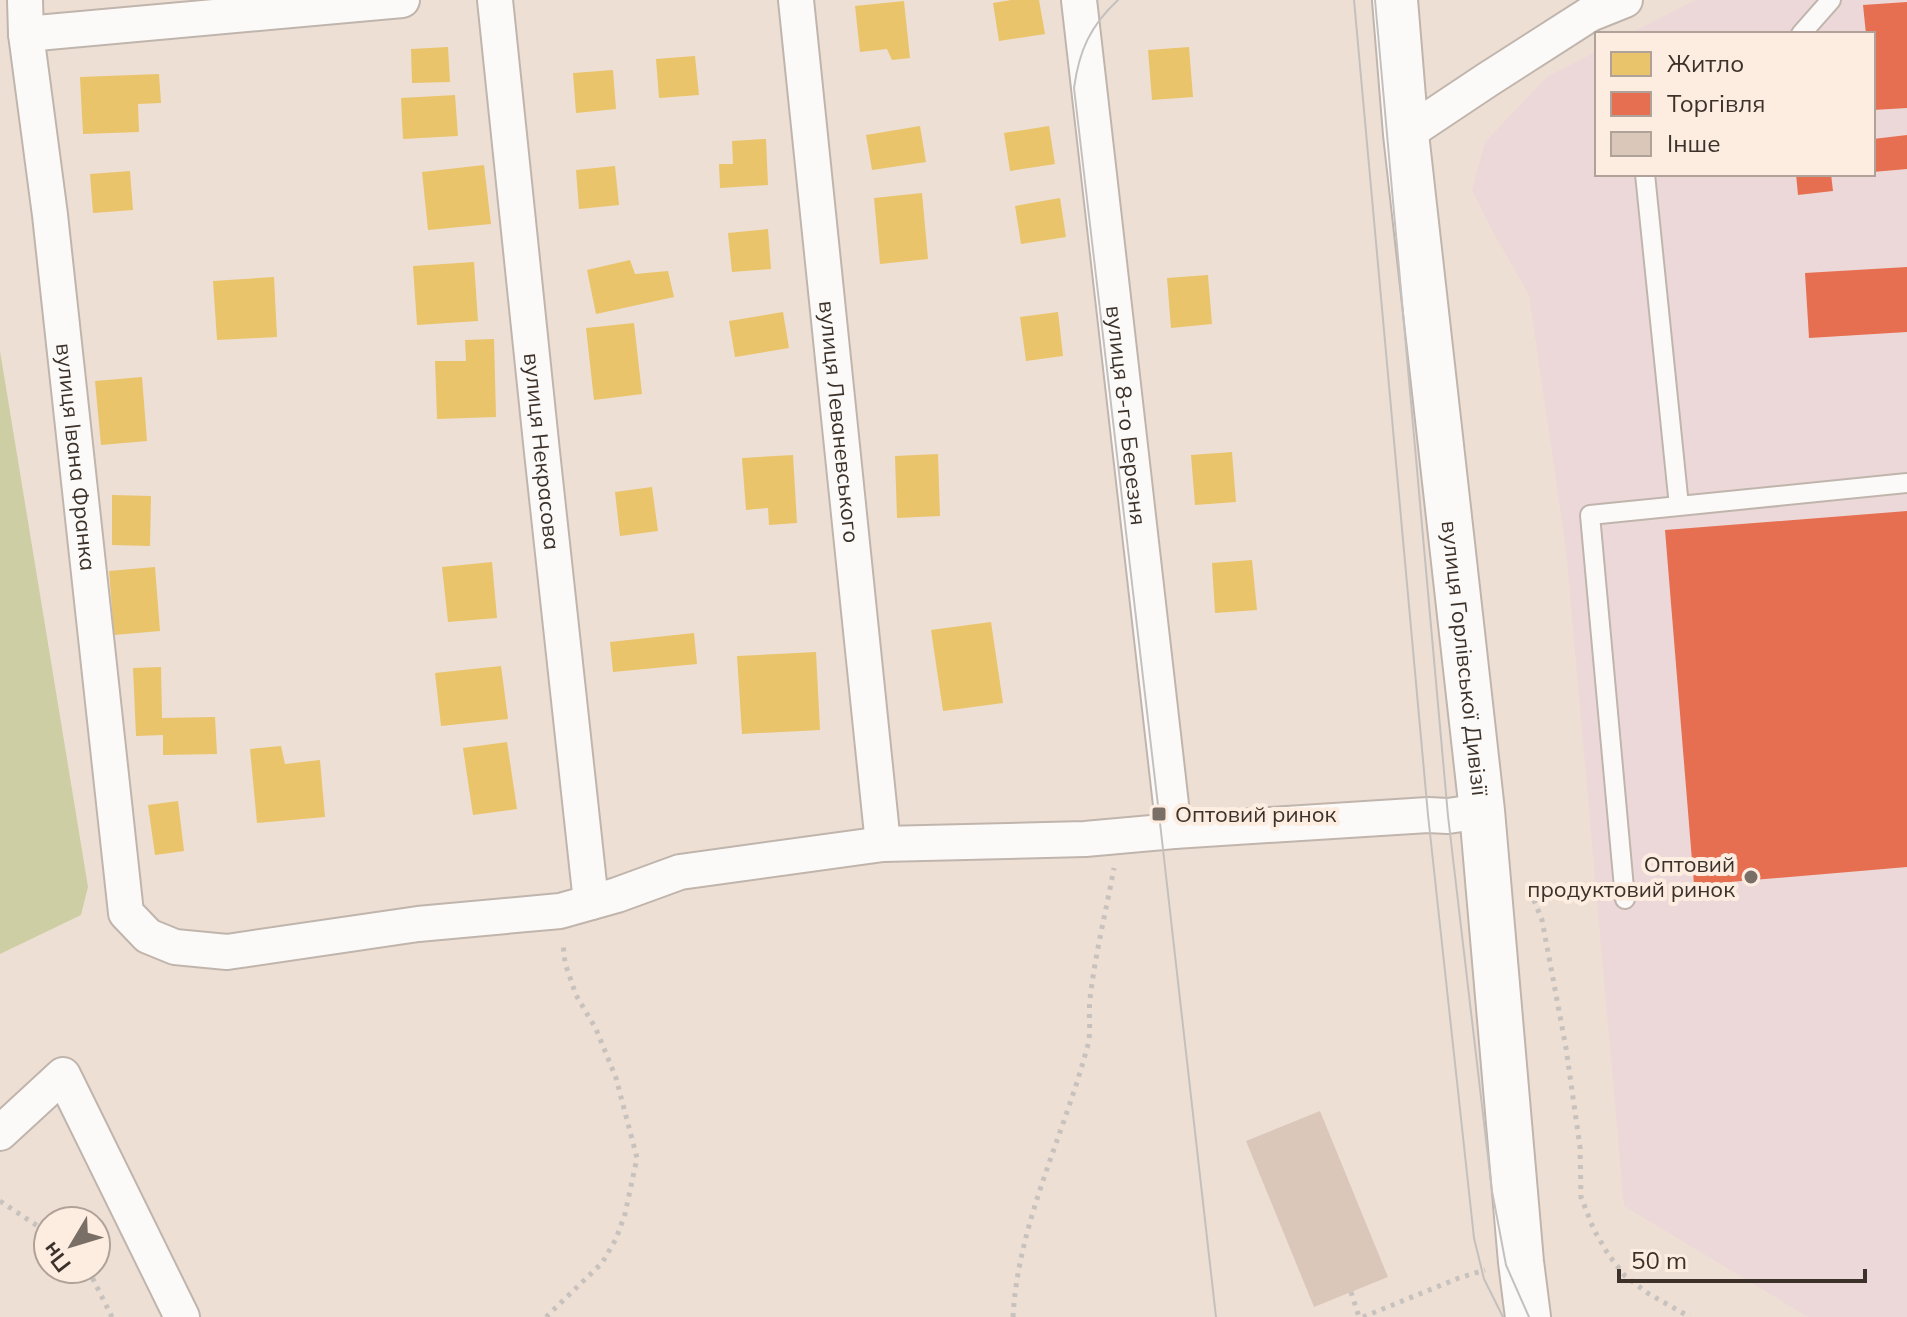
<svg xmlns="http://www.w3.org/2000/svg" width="1907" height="1317" font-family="Mulish,sans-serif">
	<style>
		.commercial { fill: #ecd8d8 }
		.green { fill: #cdcea4 }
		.homes { fill: #e9c46a }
		.shops { fill: #e76f51 }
		.building { fill: #dac7ba }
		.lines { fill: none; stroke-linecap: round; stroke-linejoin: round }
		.lane-casing { stroke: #c0b5ac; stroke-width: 22 }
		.street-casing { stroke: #c0b5ac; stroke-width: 38 }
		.secondary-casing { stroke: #c0b5ac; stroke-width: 48 }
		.path { stroke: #c8c2be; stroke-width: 5; stroke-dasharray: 4 6; stroke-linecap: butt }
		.lane { stroke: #fcfaf9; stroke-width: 18 }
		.street { stroke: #fcfaf9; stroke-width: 34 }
		.secondary { stroke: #fcfaf9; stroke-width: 44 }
		.tram { stroke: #c4c0be; stroke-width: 2 }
		.poi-dot { fill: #7a6f66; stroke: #fdede1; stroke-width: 3 }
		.labels { text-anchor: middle; stroke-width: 8; stroke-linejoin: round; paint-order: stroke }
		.street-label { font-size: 22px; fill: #3c322a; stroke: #fdede1 }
		.poi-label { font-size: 22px; fill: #3c322a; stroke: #fdede1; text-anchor: start }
	</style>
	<rect width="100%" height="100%" fill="#eedfd4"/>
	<path class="commercial" d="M1695 0H1907V1317H1808L1624 1206 1566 549 1529 295 1489 225 1472 190 1485 142 1547 77 1597 51V174H1873V34H1629Z"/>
	<path class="green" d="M0 351 88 887 81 915 0 954Z"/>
	<path class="homes" d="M1011 0H1039L1045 34 999 41 993 3Z
		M904 1 910 58 892 60 887 49 860 52 855 6Z
		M448 47 450 82 412 83 411 49Z
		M1189 47 1193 97 1152 100 1148 50Z
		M695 56 699 95 659 98 656 59Z
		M613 70 616 109 576 113 573 73Z
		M159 74 161 103 138 104 139 132 83 134 80 77Z
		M455 95 458 136 403 139 401 98Z
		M920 126 926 162 872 170 866 135Z
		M1049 126 1055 164 1010 171 1004 133Z
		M766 139 768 185 720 188 719 164H733L732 141Z
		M484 165 491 224 428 230 422 172Z
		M615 166 619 205 579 209 576 170Z
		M130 171 133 210 93 213 90 174Z
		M922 193 928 259 880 264 874 198Z
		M1060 198 1066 237 1021 244 1015 206Z
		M768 229 771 269 732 272 728 233Z
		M630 260 635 274 668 271 674 297 596 314 587 270Z
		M474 262 478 321 417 325 413 266Z
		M1208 275 1212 324 1171 328 1167 278Z
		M274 277 277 337 217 340 213 281Z
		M783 312 789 348 735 357 729 321Z
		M1058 312 1063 356 1026 361 1020 317Z
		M634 323 642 394 594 400 586 328Z
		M494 339 496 417 437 419 435 361H466L465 340Z
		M142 377 147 441 101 445 95 381Z
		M1232 452 1236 502 1195 505 1191 455Z
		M938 454 940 516 897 518 895 456Z
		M793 455 797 523 769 525 768 508 746 510 742 458Z
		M652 487 658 531 620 536 615 492Z
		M112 495 151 496 150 546 112 545Z
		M1252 560 1257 610 1215 613 1212 563Z
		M492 562 497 618 448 622 442 567Z
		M155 567 160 631 114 635 109 571Z
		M991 622 1003 703 943 711 931 630Z
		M694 633 697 664 613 672 610 642Z
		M816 652 820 730 742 734 737 656Z
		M501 666 508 719 441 726 435 673Z
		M161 667 162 718 215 717 217 754 163 755V735L136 736 133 668Z
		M507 742 517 809 473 815 463 748Z
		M281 746 285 764 320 760 325 817 257 823 250 749Z
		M178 801 184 851 155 855 148 805Z"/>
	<path class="shops" d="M1907 2V108L1873 110V34H1866L1863 5Z
		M1907 135V169L1873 172V139Z
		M1796 174H1831L1833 191 1798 195Z
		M1907 267V332L1809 338 1805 273Z
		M1907 511V867L1694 885 1665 530Z"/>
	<path class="building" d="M1320 1111 1388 1277 1314 1307 1246 1141Z"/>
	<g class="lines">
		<defs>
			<path id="lane" d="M1801 34 1831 0
				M1645 174 1679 506
				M1625 899 1590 515 1907 483"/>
			<g id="street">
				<path id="s1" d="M25 0 26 34 50 215 126 913 148 936 175 947 227 952 418 924 560 911 617 895 680 872 883 844 1085 839 1174 831 1428 815 1448 816 1482 811"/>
				<path id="s2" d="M495 0 542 452 591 902"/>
				<path id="s3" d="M796 0 883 844"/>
				<path id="s4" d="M1079 0 1174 831"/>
				<path d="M26 34 402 0"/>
				<path d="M1406 134 1487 80 1590 14 1625 0"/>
				<path d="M0 1133 63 1075 182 1317"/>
			</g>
			<g id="secondary">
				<path id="s5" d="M1395 0 1406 134 1482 811 1521 1262 1528 1317"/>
			</g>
		</defs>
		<use href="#lane" class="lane-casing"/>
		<use href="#street" class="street-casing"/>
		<use href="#secondary" class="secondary-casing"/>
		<path class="path" d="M1526 894 1533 898 1542 920 1566 1048 1580 1147 1581 1197 1594 1230 1608 1254 1625 1276 1649 1294 1690 1317
			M0 1201 48 1233
			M88 1269 112 1317
			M1351 1292 1359 1317
			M546 1317 602 1263 616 1239 625 1214 637 1158 616 1078 596 1029 576 995 565 963 563 944
			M1013 1317C1018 1223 1063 1138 1087 1048 1092 1032 1088 1015 1090 999 1095 955 1106 911 1114 868
			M1363 1317 1459 1278 1485 1270"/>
		<use href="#lane" class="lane"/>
		<use href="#street" class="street"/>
		<use href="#secondary" class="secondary"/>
		<path class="tram" d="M1118 0C1090 26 1079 51 1074 88L1159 814 1216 1317
			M1354 0 1428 815 1474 1238 1484 1279 1503 1317
			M1375 0 1448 816 1492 1191 1506 1265 1529 1317"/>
	</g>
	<g class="poi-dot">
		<rect x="1151" y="806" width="16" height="16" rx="4"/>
		<circle cx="1751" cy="877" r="8"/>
	</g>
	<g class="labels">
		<g class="street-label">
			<text dy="8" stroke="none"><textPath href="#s4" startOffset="418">вулиця 8-го Березня</textPath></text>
			<text dy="8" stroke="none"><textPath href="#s3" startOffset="424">вулиця Леваневського</textPath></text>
			<text dy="8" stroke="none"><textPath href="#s2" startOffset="454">вулиця Некрасова</textPath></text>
			<text dy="8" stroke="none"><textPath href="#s1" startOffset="460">вулиця Івана Франка</textPath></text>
			<text dy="8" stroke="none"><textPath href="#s5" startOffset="662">вулиця Горлівської Дивізії</textPath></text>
		</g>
		<g class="poi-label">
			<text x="1175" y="822">Оптовий ринок</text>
			<text x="1735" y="872" text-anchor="end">Оптовий<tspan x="1735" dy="25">продуктовий ринок</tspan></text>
		</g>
	</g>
	<rect x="1595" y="32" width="280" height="144" fill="#fdede1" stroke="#b0a298" stroke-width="2"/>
	<rect x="1611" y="52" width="40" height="24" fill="#e9c46a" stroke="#b0a298" stroke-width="2"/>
	<text x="1667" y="72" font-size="24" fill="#3c322a">Житло</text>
	<rect x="1611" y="92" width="40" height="24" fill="#e76f51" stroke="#b0a298" stroke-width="2"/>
	<text x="1667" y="112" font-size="24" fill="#3c322a">Торгівля</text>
	<rect x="1611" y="132" width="40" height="24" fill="#dac7ba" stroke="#b0a298" stroke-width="2"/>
	<text x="1667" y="152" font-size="24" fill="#3c322a">Інше</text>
	<g transform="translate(72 1245) rotate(232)"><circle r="38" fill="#fdede1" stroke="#b0a298" stroke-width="2"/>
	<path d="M0-6L14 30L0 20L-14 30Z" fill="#7a6f66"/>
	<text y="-12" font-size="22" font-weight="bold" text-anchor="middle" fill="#3c322a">Пн</text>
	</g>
	<path d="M1619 1269v12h246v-12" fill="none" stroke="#3c322a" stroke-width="4"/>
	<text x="1631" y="1269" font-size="24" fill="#3c322a" stroke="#fdede1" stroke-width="6" paint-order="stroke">50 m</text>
</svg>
